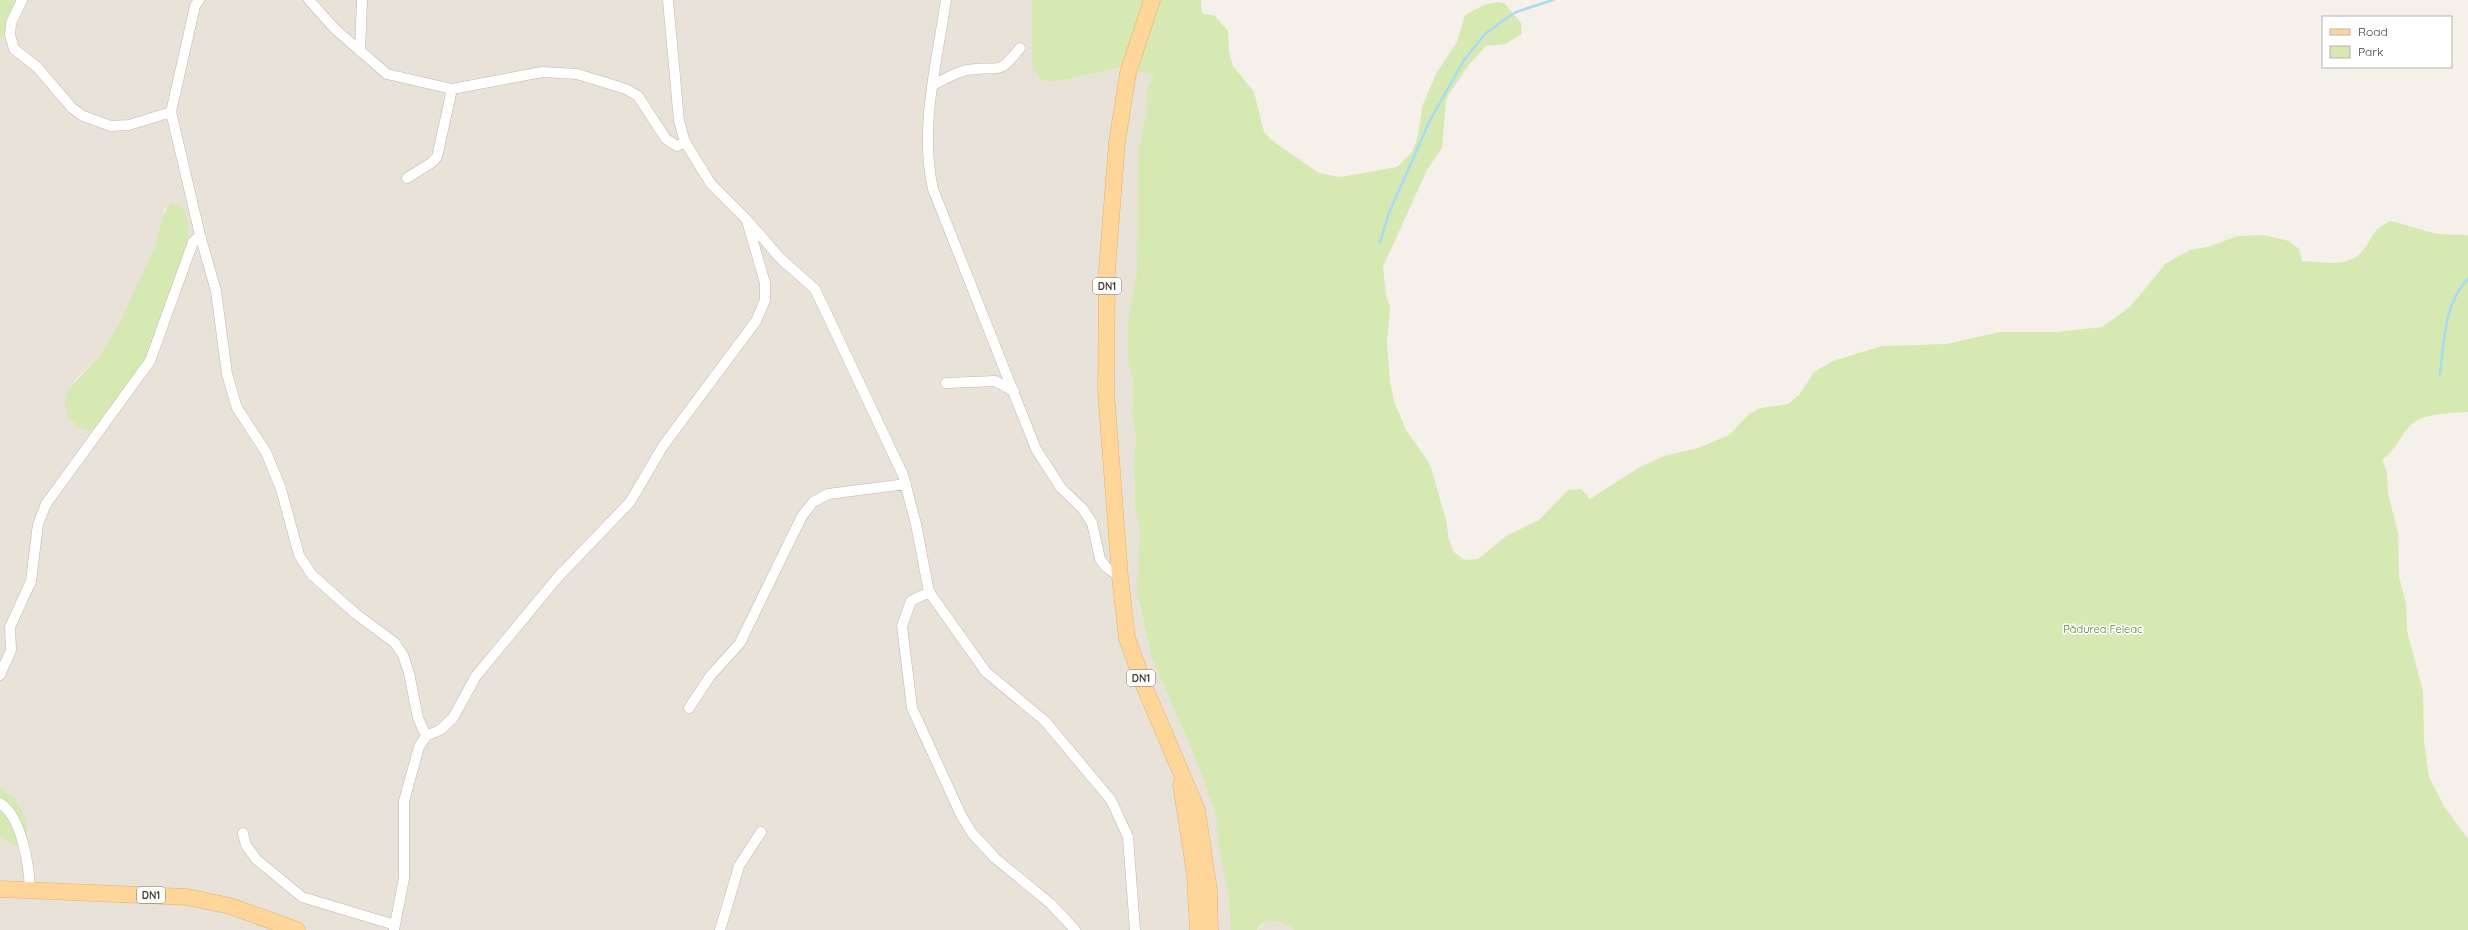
<svg xmlns="http://www.w3.org/2000/svg" width="2468" height="930" font-family="Quicksand,sans-serif">
	<style>
		.residential { fill: #e9e2d8; fill-rule: evenodd }
		.green { fill: #d7e9b3 }
		.lines { fill: none; stroke-linecap: round; stroke-linejoin: round }
		.stream { stroke: #a7dbf1; stroke-width: 2.5 }
		.minor-casing { stroke: #c1b7ac; stroke-width: 11 }
		.primary-casing { stroke: #e4b169; stroke-width: 17 }
		.minor { stroke: #fff; stroke-width: 10 }
		.primary { stroke: #fed69a; stroke-width: 16 }
		.labels { text-anchor: middle; stroke-width: 3; stroke-linejoin: round; paint-order: stroke }
		.shield { fill: #fff; stroke: #807974; stroke-width: 1 }
		.shield-label { font-size: 10px; font-weight: bold; fill: #494038 }
		.park-label { font-size: 11px; fill: #527c2a; stroke: #fff }
	</style>
	<rect width="100%" height="100%" fill="#f5f0ea"/>
	<path class="residential" d="M30 0H1032V55L1041 80 1055 82 1123 67 1154 76 1147 87 1146 115 1138 149 1137 271 1127 327 1128 360 1133 381 1132 417 1136 437 1134 458 1135 508 1140 529 1138 601 1151 656 1196 760 1214 809 1217 823 1218 844 1228 895 1231 930H0V836L14 845 19 809 17 802 0 788V40L7 27ZM165 208 188 225V232L78 427 68 417 66 397 75 380 99 356 124 316 155 247Z
		M1273 920 1286 924 1294 930H1257L1265 922Z"/>
	<path class="green" d="M0 0H30L7 27 0 40Z
		M1032 0H1201L1202 13 1215 16 1228 31 1229 52 1233 66 1254 92 1264 132 1274 142 1319 173 1341 177 1397 167 1412 152 1417 139 1423 104 1437 72 1457 42 1465 15 1484 5 1497 2 1504 3 1521 23 1522 34 1506 44 1486 46 1468 66 1449 94 1446 101 1442 148 1427 170 1383 267 1386 295 1390 308 1387 342 1390 383 1395 404 1406 430 1430 464 1446 520 1449 540 1454 552 1464 560 1478 559 1506 536 1539 520 1568 490 1581 489 1590 499 1640 467 1664 456 1698 448 1729 435 1749 414 1761 408 1788 404 1799 395 1814 372 1833 361 1882 346 1946 344 2000 332H2057L2102 327 2130 307 2166 263 2190 250 2211 246 2237 236 2263 235 2289 241 2299 249 2302 262C2319 260 2336 267 2352 259 2372 250 2368 228 2391 221L2437 234 2468 235V412C2450 414 2422 412 2409 427 2398 440 2397 448 2382 460L2387 472 2388 493 2398 533 2399 577 2406 603 2407 631 2423 691 2424 741 2429 777 2445 808 2468 839V930H1294C1283 921 1265 915 1257 930H1231L1228 895 1218 844 1217 823 1214 809 1196 760 1151 656 1137 594 1140 529 1135 508 1134 458 1136 437 1132 417 1133 381 1128 360 1127 327 1137 271 1138 149 1146 115 1147 87 1154 76 1123 67 1055 82 1041 80 1033 69 1032 55Z
		M171 203C191 205 188 229 188 243L151 354 97 427 90 431 78 427 68 417 65 404 67 391 99 356 120 322 155 247 163 215Z
		M0 788C4 791 9 794 13 797 23 808 34 835 21 845H14L0 836Z"/>
	<g class="lines">
		<path class="stream" d="M1380 242 1389 213 1430 120 1464 60 1485 34 1505 19 1516 12 1553 0
			M2440 374C2444 342 2444 303 2468 279"/>
		<defs>
			<path id="minor" d="M22 0 11 23 10 35 14 49 37 67 72 108 83 116 111 126 129 125 171 112
				M199 0 195 6 171 112 200 235 216 291 227 374 237 408 266 452 281 489 299 555 312 575 356 614 395 643 403 655 409 673 418 718 426 736
				M309 0 335 29 387 74 452 89 542 72 577 74 626 89 638 96 666 139 677 146 685 142
				M668 0 679 121 685 142 711 184 747 220 781 259 815 289 903 475 916 524 929 592 986 672 1045 721 1111 800 1128 837 1135 930
				M946 0C937 62 919 127 933 189L1036 449 1061 488 1083 509 1092 523 1100 559 1106 567 1120 577
				M360 51 362 0
				M933 85C944 80 955 72 967 70 999 64 996 79 1020 48
				M407 178 431 163 437 157 452 89
				M946 383 995 381 1014 391
				M929 592 911 601 902 626 912 708 961 815 972 833 995 858 1051 904 1075 930
				M0 675 11 650 10 627 31 581 38 524 46 504 150 361 193 242 200 235
				M689 708 711 675 740 643 802 516 813 502 828 494 906 484
				M0 803C22 817 29 865 30 890
				M243 833 246 845 256 859 302 897 395 925
				M394 930 404 878V801L419 747 426 736 440 730 453 718 476 676 558 577 630 502 663 446 756 321 765 300V283L748 224
				M720 930 739 866 761 832"/>
			<path id="primary" d="M1152 0 1128 73 1117 142 1107 270 1106 392 1120 577 1127 638 1145 688 1197 810 1209 890 1210 930
				M1181 785 1195 874 1198 930
				M0 889 187 897 230 906 297 930"/>
		</defs>
		<use href="#minor" class="minor-casing"/>
		<use href="#primary" class="primary-casing"/>
		<use href="#minor" class="minor"/>
		<use href="#primary" class="primary"/>
	</g>
	<g class="labels">
		<g class="shield">
			<rect x="1093" y="278" width="28" height="16" rx="3"/>
			<rect x="1127" y="670" width="28" height="16" rx="3"/>
			<rect x="137" y="887" width="28" height="16" rx="3"/>
		</g>
		<g class="shield-label">
			<text x="1107" y="290">DN1</text>
			<text x="1141" y="682">DN1</text>
			<text x="151" y="899">DN1</text>
		</g>
		<g class="park-label">
			<text x="2103" y="633">Pădurea Feleac</text>
		</g>
	</g>
	<rect x="2322" y="16" width="130" height="52" fill="#ffffff" stroke="#b6b3af"/>
	<rect x="2330" y="29" width="20" height="6" fill="#fed69a" stroke="#b6b3af"/>
	<text x="2358" y="36" font-size="12" fill="#494038">Road</text>
	<rect x="2330" y="46" width="20" height="12" fill="#d7e9b3" stroke="#b6b3af"/>
	<text x="2358" y="56" font-size="12" fill="#494038">Park</text>
</svg>
